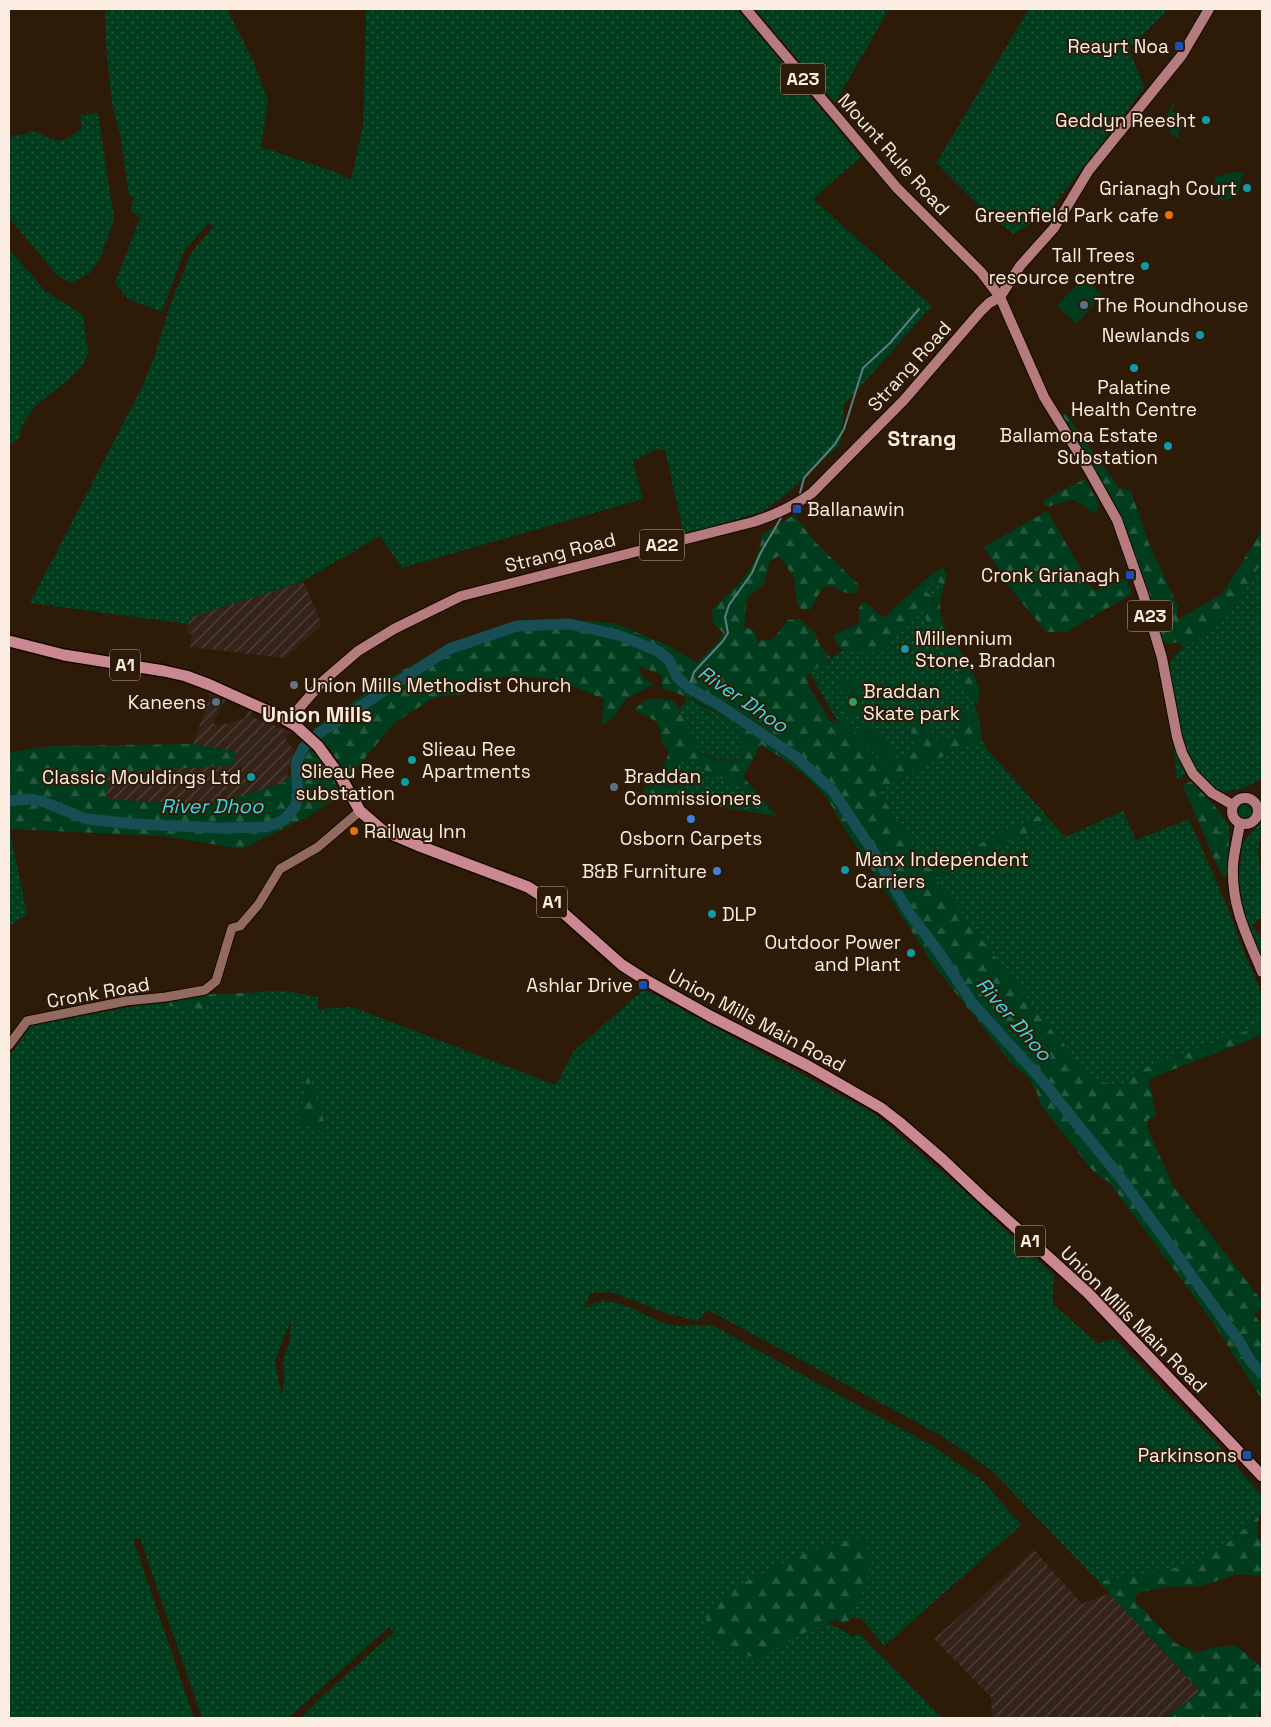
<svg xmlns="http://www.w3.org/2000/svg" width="1271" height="1727" font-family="'Space Grotesk',sans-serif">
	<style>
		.industrial { fill: url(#industrial-furrows) }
		.grass { fill: url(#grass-dots); fill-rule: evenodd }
		.forest { fill: url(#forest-firs); fill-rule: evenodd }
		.garden { fill: #003d1e }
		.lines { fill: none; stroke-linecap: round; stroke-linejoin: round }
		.stream { stroke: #5b7e7e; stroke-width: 2 }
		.river { stroke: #164e53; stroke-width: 11 }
		.secondary-casing { stroke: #160500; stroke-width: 11 }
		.primary-casing { stroke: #160500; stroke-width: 12 }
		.trunk-casing { stroke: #160500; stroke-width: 14 }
		.secondary { stroke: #926a60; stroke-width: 9 }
		.primary { stroke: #b47c7d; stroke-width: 10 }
		.trunk { stroke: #ca8890; stroke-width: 11 }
		.transit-dot { fill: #1a4fb4; stroke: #2e1b07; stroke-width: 2 }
		.culture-dot { fill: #0f9aa8; stroke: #2e1b07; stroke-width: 2 }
		.food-dot { fill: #e8710a; stroke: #2e1b07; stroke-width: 2 }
		.service-dot { fill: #5c6f8a; stroke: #2e1b07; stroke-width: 2 }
		.worship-dot { fill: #6b7280; stroke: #2e1b07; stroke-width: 2 }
		.leisure-dot { fill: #2e9e5b; stroke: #2e1b07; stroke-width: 2 }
		.shop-dot { fill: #3f7fe0; stroke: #2e1b07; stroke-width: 2 }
		.labels { text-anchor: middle; stroke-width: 4; stroke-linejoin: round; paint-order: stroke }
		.shield { fill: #2e1b07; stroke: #beaea0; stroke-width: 1 }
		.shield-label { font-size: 18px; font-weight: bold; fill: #fbede1 }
		.poi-label { font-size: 19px; fill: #fbede1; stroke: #2e1b07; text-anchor: end }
		.street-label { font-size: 19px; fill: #fbede1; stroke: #2e1b07 }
		.water-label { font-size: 20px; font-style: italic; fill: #3cd7e6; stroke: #2e1b07 }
		.quarter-label { font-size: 21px; font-weight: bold; fill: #fbede1; stroke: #2e1b07 }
	</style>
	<defs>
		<pattern id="industrial-furrows" width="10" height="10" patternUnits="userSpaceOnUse" patternTransform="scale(1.25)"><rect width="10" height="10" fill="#332319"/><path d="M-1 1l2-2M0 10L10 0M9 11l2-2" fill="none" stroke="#51433a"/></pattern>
		<pattern id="grass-dots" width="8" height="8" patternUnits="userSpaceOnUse" patternTransform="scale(1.25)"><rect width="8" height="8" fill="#003d1e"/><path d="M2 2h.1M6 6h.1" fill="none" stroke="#26593e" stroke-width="1.8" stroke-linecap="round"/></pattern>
		<pattern id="forest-firs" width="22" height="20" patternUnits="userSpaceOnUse" patternTransform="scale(1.25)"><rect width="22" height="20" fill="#003d1e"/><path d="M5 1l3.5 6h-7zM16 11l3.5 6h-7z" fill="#26593e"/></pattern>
	</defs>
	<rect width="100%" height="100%" fill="#2e1b07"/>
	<path class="industrial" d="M303 581 322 625 285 658 190 647 192 634 186 633 188 624 192 617Z
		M209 691 227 697 213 723 218 726 244 719 249 710 252 711 251 717 292 732 285 738 294 750 287 773 288 781 233 800 201 805 106 799 107 773 219 754 193 744 209 699Z
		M1034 1550 1082 1604 1110 1593 1200 1692 1165 1718H992L991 1697 934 1639Z"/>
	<path class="grass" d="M105 9H227L254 63 268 101 261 147 338 173 351 180 363 125 366 9H737L861 157 813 199 932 306 844 405 841 443 790 491 762 512 684 535 665 450H654L633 462 643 499 402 568 380 536 303 581 192 617 188 624 30 603 141 389 154 358 171 303 191 253 214 226 208 224 184 251 162 312 128 299 115 283 140 218 130 210 134 198 129 196 120 134 112 104 106 44Z
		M755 9H889L835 103Z
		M1029 9H1169L1129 48 1144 88 1048 213 1014 234 986 213 936 163Z
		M98 113 114 219 101 257 89 274 70 283 57 275 9 218V137L37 131C58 145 63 143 82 128L80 115Z
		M9 249 46 292 83 315 88 354C85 360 82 366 77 371 54 396 27 402 19 438L9 445Z
		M1262 561V777C1251 786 1242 790 1227 791L1226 793C1185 777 1183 742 1176 704 1174 695 1168 678 1169 669 1170 660 1177 653 1183 647H1187L1234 607Z
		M936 580 944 585 941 596H932L928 594 927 587Z
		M918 598 970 687 977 713 961 744 876 789 810 673Z
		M687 698 731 721 742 729V758C697 762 694 748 680 710Z
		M982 740 986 748 1044 813 928 868 878 791 962 746Z
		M1173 746H1175L1186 771 1184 776 1177 779Z
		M689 758 706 771 726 781 745 787 757 795 772 813 691 797 679 772 681 763Z
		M1123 811 1136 840 1189 819 1229 911 1241 945 1262 994V1025L1141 1070 1122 1086 1096 1081 1048 1026 934 877 1051 821 1065 837Z
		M1219 811 1229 826V841L1227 837 1217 830Z
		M1262 821V828L1258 848 1262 888V917L1252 925 1262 939V958L1242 908 1239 881 1242 844Z
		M9 826 27 914 9 926Z
		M644 989 875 1114 965 1192 1054 1275 1053 1304 1097 1343 1115 1339 1212 1438 1262 1496V1513L1230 1541 1190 1565 1099 1582 992 1471 942 1436 708 1310 698 1321 669 1314 611 1292 590 1293 584 1309C613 1287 644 1320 672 1325 685 1327 699 1325 712 1325L934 1447 981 1479 1021 1525 884 1646 861 1618H852L849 1615 862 1593 805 1553 739 1585 800 1635 827 1623 843 1630 852 1637 859 1633 942 1718H301L317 1701 394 1632 389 1627 288 1718H202L140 1538 133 1539 194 1718H9V1057L31 1025 164 1001 161 1005 259 994C270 986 304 995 318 997V1009L352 1007 556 1085 573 1052ZM307 1074 328 1134 305 1124 304 1103ZM291 1319 289 1344 283 1359 284 1378 282 1398 275 1361Z"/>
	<path class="forest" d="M1059 412 1067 415 1118 487 1131 491 1149 544 1178 607 1177 615 1179 619 1222 594 1261 532 1262 533V561L1234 607 1186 647H1183L1179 642 1168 644 1163 641 1160 635 1146 586 1120 516Z
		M1085 479 1099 505 1094 514 1082 504 1072 499 1050 506H1045L1042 501Z
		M1047 511 1094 591 1126 578 1132 594 1066 632H1046L1012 590 984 547Z
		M794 515 816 543 859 585 856 593 849 594 831 586 822 588 811 609 802 610 797 603 794 577 779 556 771 560 763 585 747 598 744 627 753 630 758 641 773 639 788 620 799 619 815 633 820 646 830 657 807 676 808 685 830 721 847 722 883 766 915 748 910 728 917 712 928 709 932 716 929 728 938 741 958 735 960 725 958 716 959 711 978 713 982 740 962 746 878 791 928 868 1044 813 1051 821 935 878 1048 1026 1096 1081 1122 1086 1141 1070 1262 1025V1035L1149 1079 1156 1117 1148 1119 1147 1127 1173 1186 1262 1301V1308L1254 1314 1262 1326V1399L1212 1321 1110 1183 1093 1171 1040 1104C1037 1086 1026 1073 1011 1063L933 964 839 820C826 786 790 764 761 744L743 777 777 816 642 794 654 771 662 772 669 752 661 741 660 729 656 721 635 710C646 696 656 698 673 701 700 732 681 766 742 758V730C720 712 689 696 662 688V675L638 666 642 677 653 685 627 698 611 720 602 725 604 699 555 679 511 676 474 681 465 694 435 697 394 723 348 779 332 752 313 729 377 685 435 652 503 627 560 619 614 623 667 645 697 663 718 642 723 633 714 624 711 611C734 588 760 568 762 534ZM689 758 706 771 726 781 745 787 757 795 772 813 691 797 679 773 681 763Z
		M944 568 947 575 944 585 935 580 927 587V593L932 596H941C935 631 961 644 973 673 975 678 978 683 979 688 979 693 978 699 978 704L969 697 950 661 941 655 922 610 913 613 905 627C889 630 892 638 886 651 879 653 851 653 845 651 841 649 838 646 836 643L834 635 859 623V608L864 601 883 618 933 573Z
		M193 744 235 751 234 765 107 773V799L201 805 232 799 285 782 311 749 328 769 341 794 311 815 242 849 163 836 9 829V752L52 746Z
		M1189 782H1192L1219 811 1217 830 1227 837 1229 841 1227 876H1223L1216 863 1183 786Z
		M262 992 259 994 208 1001 204 1009 161 1005 164 1001 196 995Z
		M307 1073 329 1135 300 1123Z
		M1259 1516 1257 1531 1258 1538 1262 1541V1576L1237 1574 1201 1586 1166 1587 1137 1593 1135 1601 1175 1643 1197 1653 1214 1647 1237 1646 1262 1668V1706L1257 1718H1165L1200 1691 1099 1582 1190 1565 1230 1541Z
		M862 1536 873 1560 862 1593 849 1615 852 1618 845 1623H840L836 1619 800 1635 758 1659 727 1648 707 1629 706 1611 739 1585 778 1566 805 1553Z"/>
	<path class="garden" d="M1173 103 1175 105 1172 110 1184 118 1185 123 1177 135 1183 140 1182 141 1170 133 1168 112Z
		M1236 172 1243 173 1238 197 1219 201 1214 177Z
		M1083 278 1102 295 1077 324 1057 306Z
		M847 680H857L859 682 860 717H847L848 690 843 693 838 687 842 682Z
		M869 720 896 757 884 765 858 733 861 724Z
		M1236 811a9 9 0 1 1 18 0a9 9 0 1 1-18 0Z"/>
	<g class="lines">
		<path class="stream" d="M800 493 804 478 835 444 844 429 863 368 890 343 919 309
			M689 688 694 672 723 641 728 633 725 617 729 605 752 573 760 554 781 518"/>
		<path class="river" d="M9 801 31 799 44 802 86 819 136 824 220 828 267 827 284 820 295 807 298 794 296 765 298 758 304 747 319 733 449 649 517 626 569 624 618 635 658 651 669 660 678 678 689 688 719 705 796 757 833 791 874 853 908 911 938 951 973 1004 1041 1079 1123 1181 1239 1341 1250 1360 1262 1374"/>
		<defs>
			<path id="secondary" d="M9 1045 27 1021 126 1001 166 997 205 990 216 981 232 928 240 926 258 905 280 869 318 847 360 811"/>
			<path id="primary" d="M746 9 897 188 981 272 1000 297 1044 397 1089 470 1117 520 1143 594 1162 658 1177 737 1182 753 1193 774 1212 793 1233 805
				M288 721 322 682 358 651 394 629 461 596 753 522C775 515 794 506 812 493L904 400 980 312 989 303 1000 297 1020 266 1054 228 1089 170 1182 55 1209 9
				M1232 811a13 13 0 1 1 26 0a13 13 0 1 1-26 0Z
				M1240 823C1238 837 1234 851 1233 865 1231 906 1247 936 1262 972"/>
			<path id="trunk" d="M9 641 64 655 164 671 186 676 210 685 279 716 296 726 318 746 342 779 360 811 382 830 417 845 528 887 550 901 622 965 644 979 710 1016 808 1066 881 1108 899 1122 943 1160 982 1197 1088 1293 1262 1476"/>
		</defs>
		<use href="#secondary" class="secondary-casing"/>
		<use href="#primary" class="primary-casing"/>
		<use href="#trunk" class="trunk-casing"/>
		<use href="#secondary" class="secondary"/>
		<use href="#primary" class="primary"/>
		<use href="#trunk" class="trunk"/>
	</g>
	<g class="transit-dot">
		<rect x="1174" y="41" width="10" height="10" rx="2.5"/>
		<rect x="792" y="504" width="10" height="10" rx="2.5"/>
		<rect x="1125" y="570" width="10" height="10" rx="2.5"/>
		<rect x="638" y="980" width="10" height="10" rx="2.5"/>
		<rect x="1242" y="1450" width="10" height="10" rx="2.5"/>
	</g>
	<g class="culture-dot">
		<circle cx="1206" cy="120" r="5"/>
		<circle cx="1247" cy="188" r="5"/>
		<circle cx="1145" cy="266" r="5"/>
		<circle cx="1200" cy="335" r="5"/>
		<circle cx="1134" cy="368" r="5"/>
		<circle cx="1168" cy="446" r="5"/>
		<circle cx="905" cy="649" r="5"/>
		<circle cx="412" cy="760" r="5"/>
		<circle cx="251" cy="777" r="5"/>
		<circle cx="405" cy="782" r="5"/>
		<circle cx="845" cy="870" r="5"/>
		<circle cx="712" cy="914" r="5"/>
		<circle cx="911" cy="953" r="5"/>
	</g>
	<g class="food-dot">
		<circle cx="1169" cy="215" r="5"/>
		<circle cx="354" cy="831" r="5"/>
	</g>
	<g class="service-dot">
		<circle cx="1084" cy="305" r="5"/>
		<circle cx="216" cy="702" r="5"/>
		<circle cx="614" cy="787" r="5"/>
	</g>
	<circle class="worship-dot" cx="294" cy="685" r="5"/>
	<circle class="leisure-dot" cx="853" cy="702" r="5"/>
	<g class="shop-dot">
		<circle cx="691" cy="819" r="5"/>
		<circle cx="717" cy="871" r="5"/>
	</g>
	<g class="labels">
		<g class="shield">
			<rect x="780.5" y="63.5" width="45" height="31" rx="4"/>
			<rect x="639.5" y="529.5" width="45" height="31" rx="4"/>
			<rect x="1127.5" y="600.5" width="45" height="31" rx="4"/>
			<rect x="110" y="649.5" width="30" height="31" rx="4"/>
			<rect x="537" y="886.5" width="30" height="31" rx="4"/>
			<rect x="1015" y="1225.5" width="30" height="31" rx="4"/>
		</g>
		<g class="shield-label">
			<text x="803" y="85">A23</text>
			<text x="662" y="551">A22</text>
			<text x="1150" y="622">A23</text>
			<text x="125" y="671">A1</text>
			<text x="552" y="908">A1</text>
			<text x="1030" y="1247">A1</text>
		</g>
		<g class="poi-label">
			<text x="1169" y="53">Reayrt Noa</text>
			<text x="1196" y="127">Geddyn Reesht</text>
			<text x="1237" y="195">Grianagh Court</text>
			<text x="1159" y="222">Greenfield Park cafe</text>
			<text x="1135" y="262">Tall Trees<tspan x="1135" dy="22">resource centre</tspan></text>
			<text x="1094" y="312" text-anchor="start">The Roundhouse</text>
			<text x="1190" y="342">Newlands</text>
			<text x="1134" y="394" text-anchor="middle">Palatine<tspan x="1134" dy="22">Health Centre</tspan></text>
			<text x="1158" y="442">Ballamona Estate<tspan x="1158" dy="22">Substation</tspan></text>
			<text x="807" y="516" text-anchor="start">Ballanawin</text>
			<text x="1120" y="582">Cronk Grianagh</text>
			<text x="915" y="645" text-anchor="start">Millennium<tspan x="915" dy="22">Stone, Braddan</tspan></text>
			<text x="304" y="692" text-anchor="start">Union Mills Methodist Church</text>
			<text x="863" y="698" text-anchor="start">Braddan<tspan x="863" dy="22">Skate park</tspan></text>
			<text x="206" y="709">Kaneens</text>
			<text x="422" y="756" text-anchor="start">Slieau Ree<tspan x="422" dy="22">Apartments</tspan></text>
			<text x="395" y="778">Slieau Ree<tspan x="395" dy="22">substation</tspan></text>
			<text x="624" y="783" text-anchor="start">Braddan<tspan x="624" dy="22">Commissioners</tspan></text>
			<text x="241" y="784">Classic Mouldings Ltd</text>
			<text x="364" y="838" text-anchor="start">Railway Inn</text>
			<text x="691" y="845" text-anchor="middle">Osborn Carpets</text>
			<text x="855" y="866" text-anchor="start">Manx Independent<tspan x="855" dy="22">Carriers</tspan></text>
			<text x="707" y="878">B&amp;B Furniture</text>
			<text x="722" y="921" text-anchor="start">DLP</text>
			<text x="901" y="949">Outdoor Power<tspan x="901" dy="22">and Plant</tspan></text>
			<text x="633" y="992">Ashlar Drive</text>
			<text x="1237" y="1462">Parkinsons</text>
		</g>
		<g class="street-label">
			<text transform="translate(894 154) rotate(48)" y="7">Mount Rule Road</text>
			<text transform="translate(909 366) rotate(-48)" y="7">Strang Road</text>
			<text transform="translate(560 552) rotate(-14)" y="7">Strang Road</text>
			<text transform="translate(98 992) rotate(-10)" y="7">Cronk Road</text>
			<text transform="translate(757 1020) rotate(28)" y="7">Union Mills Main Road</text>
			<text transform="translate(1134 1319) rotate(45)" y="7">Union Mills Main Road</text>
		</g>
		<g class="water-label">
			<text transform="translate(743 699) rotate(34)" y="7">River Dhoo</text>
			<text x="212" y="813">River Dhoo</text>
			<text transform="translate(1014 1019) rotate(49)" y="7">River Dhoo</text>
		</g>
		<g class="quarter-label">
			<text x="922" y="446">Strang</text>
			<text x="317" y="722">Union Mills</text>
		</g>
	</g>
	<rect width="1271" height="1727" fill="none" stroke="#fbede1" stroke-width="20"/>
</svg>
